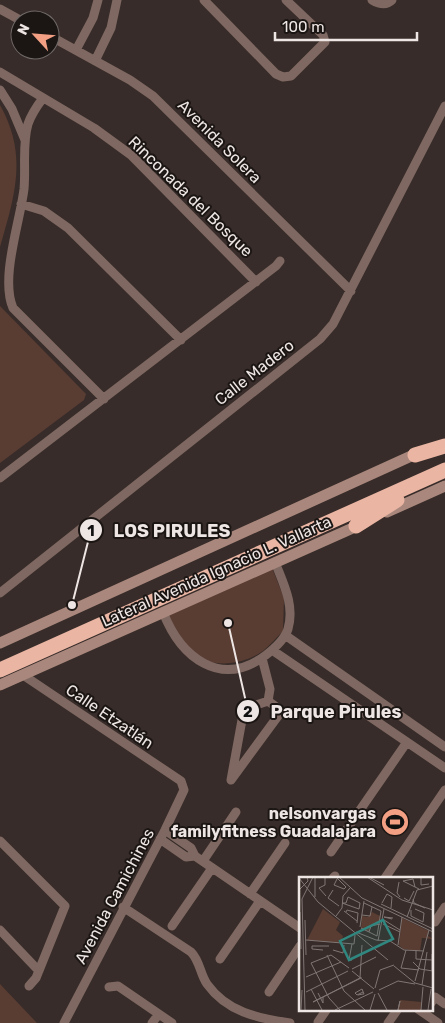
<svg xmlns="http://www.w3.org/2000/svg" width="445" height="1023" font-family="Rubik,sans-serif">
	<style>
		.green { fill: #593c32 }
		.lines { fill: none; stroke-linecap: round; stroke-linejoin: round }
		.street { stroke: #7e6861; stroke-width: 9 }
		.secondary { stroke: #a9877c; stroke-width: 11 }
		.highway { stroke: #eab5a3; stroke-width: 15 }
		.labels { text-anchor: middle; stroke-width: 4; stroke-linejoin: round; paint-order: stroke }
		.street-label { font-size: 16px; fill: #eee6e4; stroke: #1b1614 }
		.poi-label { font-size: 16px; font-weight: bold; fill: #eee6e4; stroke: #1b1614; text-anchor: end }
		.inset-road { fill: none; stroke: #807674; stroke-width: 1 }
		.view { fill: #308780; fill-opacity: 0.15; stroke: #308780; stroke-width: 2.5 }
		.inset-edge { fill: none; stroke: #eee6e4; stroke-width: 2.5 }
		.leader { fill: none; stroke: #eee6e4; stroke-width: 2 }
		.callout-dot { fill: #eee6e4; stroke: #1b1614; stroke-width: 2 }
		.mark-label { font-size: 15px; text-anchor: middle; font-weight: bold; fill: #111 }
		.callout-label { font-size: 18px; text-anchor: middle; font-weight: bold; fill: #eee6e4; stroke: #1b1614; stroke-width: 4; stroke-linejoin: round; paint-order: stroke }
	</style>
	<rect width="100%" height="100%" fill="#372c29"/>
	<path class="green" d="M0 105C28 155 15 195 0 247Z
		M0 306 86 394 84 400 0 463Z
		M272 568 284 598 283 631C276 638 270 645 263 651 243 665 210 670 190 651 181 641 174 625 167 614Z
		M0 984 37 1023H0Z"/>
	<g class="lines">
		<path class="street" d="M204 0 276 74 283 77 291 76 325 42 323 35 286 0
			M372 0C379 4 386 6 392 0
			M0 9 20 20
			M50 36 130 80 153 96 351 291
			M76 50 93 18 98 0
			M95 61 111 28 117 0
			M0 72 94 128 131 155 256 282
			M0 90 12 109 25 140
			M43 98C37 106 31 115 28 124 22 144 26 168 24 189 20 222 0 278 13 308L104 399
			M21 204 44 211 68 228 181 340
			M0 478 276 266 280 261
			M0 593 320 339 333 324 445 106
			M163 612C181 658 221 689 266 655 275 648 285 639 288 629 295 605 283 583 275 562
			M285 635 445 747
			M272 650 445 768
			M262 658 270 689 268 701
			M23 675 181 781 184 790 165 830 64 1023
			M268 701 279 709 278 716 231 780 244 709Z
			M165 830 191 848 195 856
			M160 839 186 857 195 856
			M0 841 65 906 36 978 29 986
			M331 852 407 742
			M195 856 300 928
			M203 861 236 812
			M333 878 335 876
			M385 878 445 790
			M250 894 285 843
			M123 907 191 952C200 961 200 974 207 984 227 1012 257 1018 290 1023
			M435 922 445 907
			M172 926 212 868
			M0 930 39 971
			M220 959 260 901
			M109 987 118 986 172 1023
			M269 992 300 946
			M431 1003 435 997 445 1004
			M418 1009 438 1023
			M318 1022 327 1009
			M152 1023 159 1014
			M388 1023 398 1009"/>
		<path class="secondary" d="M387 512 445 486
			M0 643 420 452
			M0 685 364 523"/>
		<path class="highway" d="M415 455 445 446
			M356 526 397 500
			M0 670 445 470"/>
	</g>
	<defs>
		<symbol id="stadium-disc" viewBox="-11 -11 22 22"><circle r="9.5" fill="#f39f83" stroke="#1b1614"/><path d="M0-5a6.5 5 0 1 0 0 10a6.5 5 0 1 0 0-10ZM-3.5-1.8h7v3.6h-7Z" fill="#111"/></symbol>
	</defs>
	<g fill-rule="evenodd">
		<use href="#stadium-disc" x="379" y="806" width="32" height="32"/>
	</g>
	<g class="labels">
		<g class="street-label">
			<text transform="translate(220 141) rotate(45)" y="6">Avenida Solera</text>
			<text transform="translate(191 196) rotate(44)" y="6">Rinconada del Bosque</text>
			<text transform="translate(254 372) rotate(-38)" y="6">Calle Madero</text>
			<text transform="translate(216 571) rotate(-24)" y="6">Lateral Avenida Ignacio L. Vallarta</text>
			<text transform="translate(110 716) rotate(34)" y="6">Calle Etzatlán</text>
			<text transform="translate(114 896) rotate(-62)" y="6">Avenida Camichines</text>
		</g>
		<g class="poi-label">
			<text x="376" y="819">nelsonvargas<tspan x="376" dy="18">familyfitness Guadalajara</tspan></text>
		</g>
	</g>
	<g transform="translate(299 877)">
		<rect width="134" height="134" fill="#372c29"/>
		<path d="M24 32 41 45 37 53 44 59 42 66 8 63ZM73 35 81 39 80 45 72 49 70 55 62 51 63 39 69 40ZM103 41 130 54 129 59 134 62 123 61 121 74 104 72 100 68ZM101 123 122 125V133H99Z" fill="#593c32"/>
		<path class="inset-road" d="M16 0V20M26 0V8L20 11 27 19M40 0 63 21 134 55M68 0 103 23 134 33M70 0 85 8M0 1 19 25 89 83M38 1 47 10 45 12 35 8 38 2M122 1V8L130 7M100 5 98 16 101 20M116 10 114 2 104 4 120 12M0 13 9 4 8 0M34 13 29 21 40 29M105 21 110 24 115 14M114 22 115 26 126 31M43 26H47L49 20 61 26 60 32 43 26M65 26 82 34 78 59M83 26 88 17 93 20 92 31M82 27 134 52M116 32 125 36 124 45M112 33V39L124 45M45 34 58 44M1 35 2 72M47 35 48 33 59 36 58 46M63 38 71 39 73 30M37 39 43 31 44 19 51 11M108 40 118 13 134 9M93 42 85 40 94 41M6 43 7 78M85 43 101 53M84 47 101 55M61 50 65 24M62 51 78 59M57 55 77 63 91 64 105 73 125 74M70 55 72 49 81 47M7 63 55 67 56 58M79 64 85 32M53 67 50 83H53M99 68 103 40M24 73 13 72V69H30M34 73 44 76 45 68M117 73V82L133 83M133 77V93M28 78 45 114 66 133M114 85 121 92 134 94M95 89 116 106 134 111M102 91 120 93M102 91 107 73M53 92 77 80M53 94 75 112M7 100 42 85M62 100V101L14 125 61 101 63 68M116 104 130 53M123 108 128 75M76 111 81 93 95 88M12 112 23 133M80 113 99 104 116 107M7 115 49 94M19 116 24 126V120M79 116 88 133M59 118 64 117H65L63 112 56 116 58 118 64 115M2 133 3 113M6 133 3 22 14 0M36 133 74 115M41 133 30 121 12 86 32 78 50 91M71 133 76 117M99 133 101 124 99 133M122 133 124 110M129 133 132 112"/>
		<path class="view" d="M84 43 94 62 50 83 41 64Z"/>
		<rect width="134" height="134" class="inset-edge"/>
	</g>
	<path class="leader" d="M72 605L91 530M228 623L248 711"/>
	<g class="callout-dot">
		<circle cx="72" cy="605" r="5"/>
		<circle cx="228" cy="623" r="5"/>
		<circle cx="91" cy="530" r="12"/>
		<circle cx="248" cy="711" r="12"/>
	</g>
	<g class="mark-label">
		<text x="91" y="536">1</text>
		<text x="248" y="717">2</text>
	</g>
	<g class="callout-label">
		<text x="172" y="537">LOS PIRULES</text>
		<text x="336" y="718">Parque Pirules</text>
	</g>
	<g transform="translate(35 35) rotate(296)"><circle r="24" fill="#1b1614" stroke="#6f6967"/>
	<path d="M0-4L9 19L0 12L-9 19Z" fill="#f39f83"/>
	<text y="-8" font-size="14" font-weight="bold" text-anchor="middle" fill="#eee6e4">N</text>
	</g>
	<path d="M275 32v8h142v-8" fill="none" stroke="#eee6e4" stroke-width="2.5"/>
	<text x="282" y="32" font-size="15" fill="#eee6e4" stroke="#1b1614" stroke-width="4" paint-order="stroke">100 m</text>
</svg>
